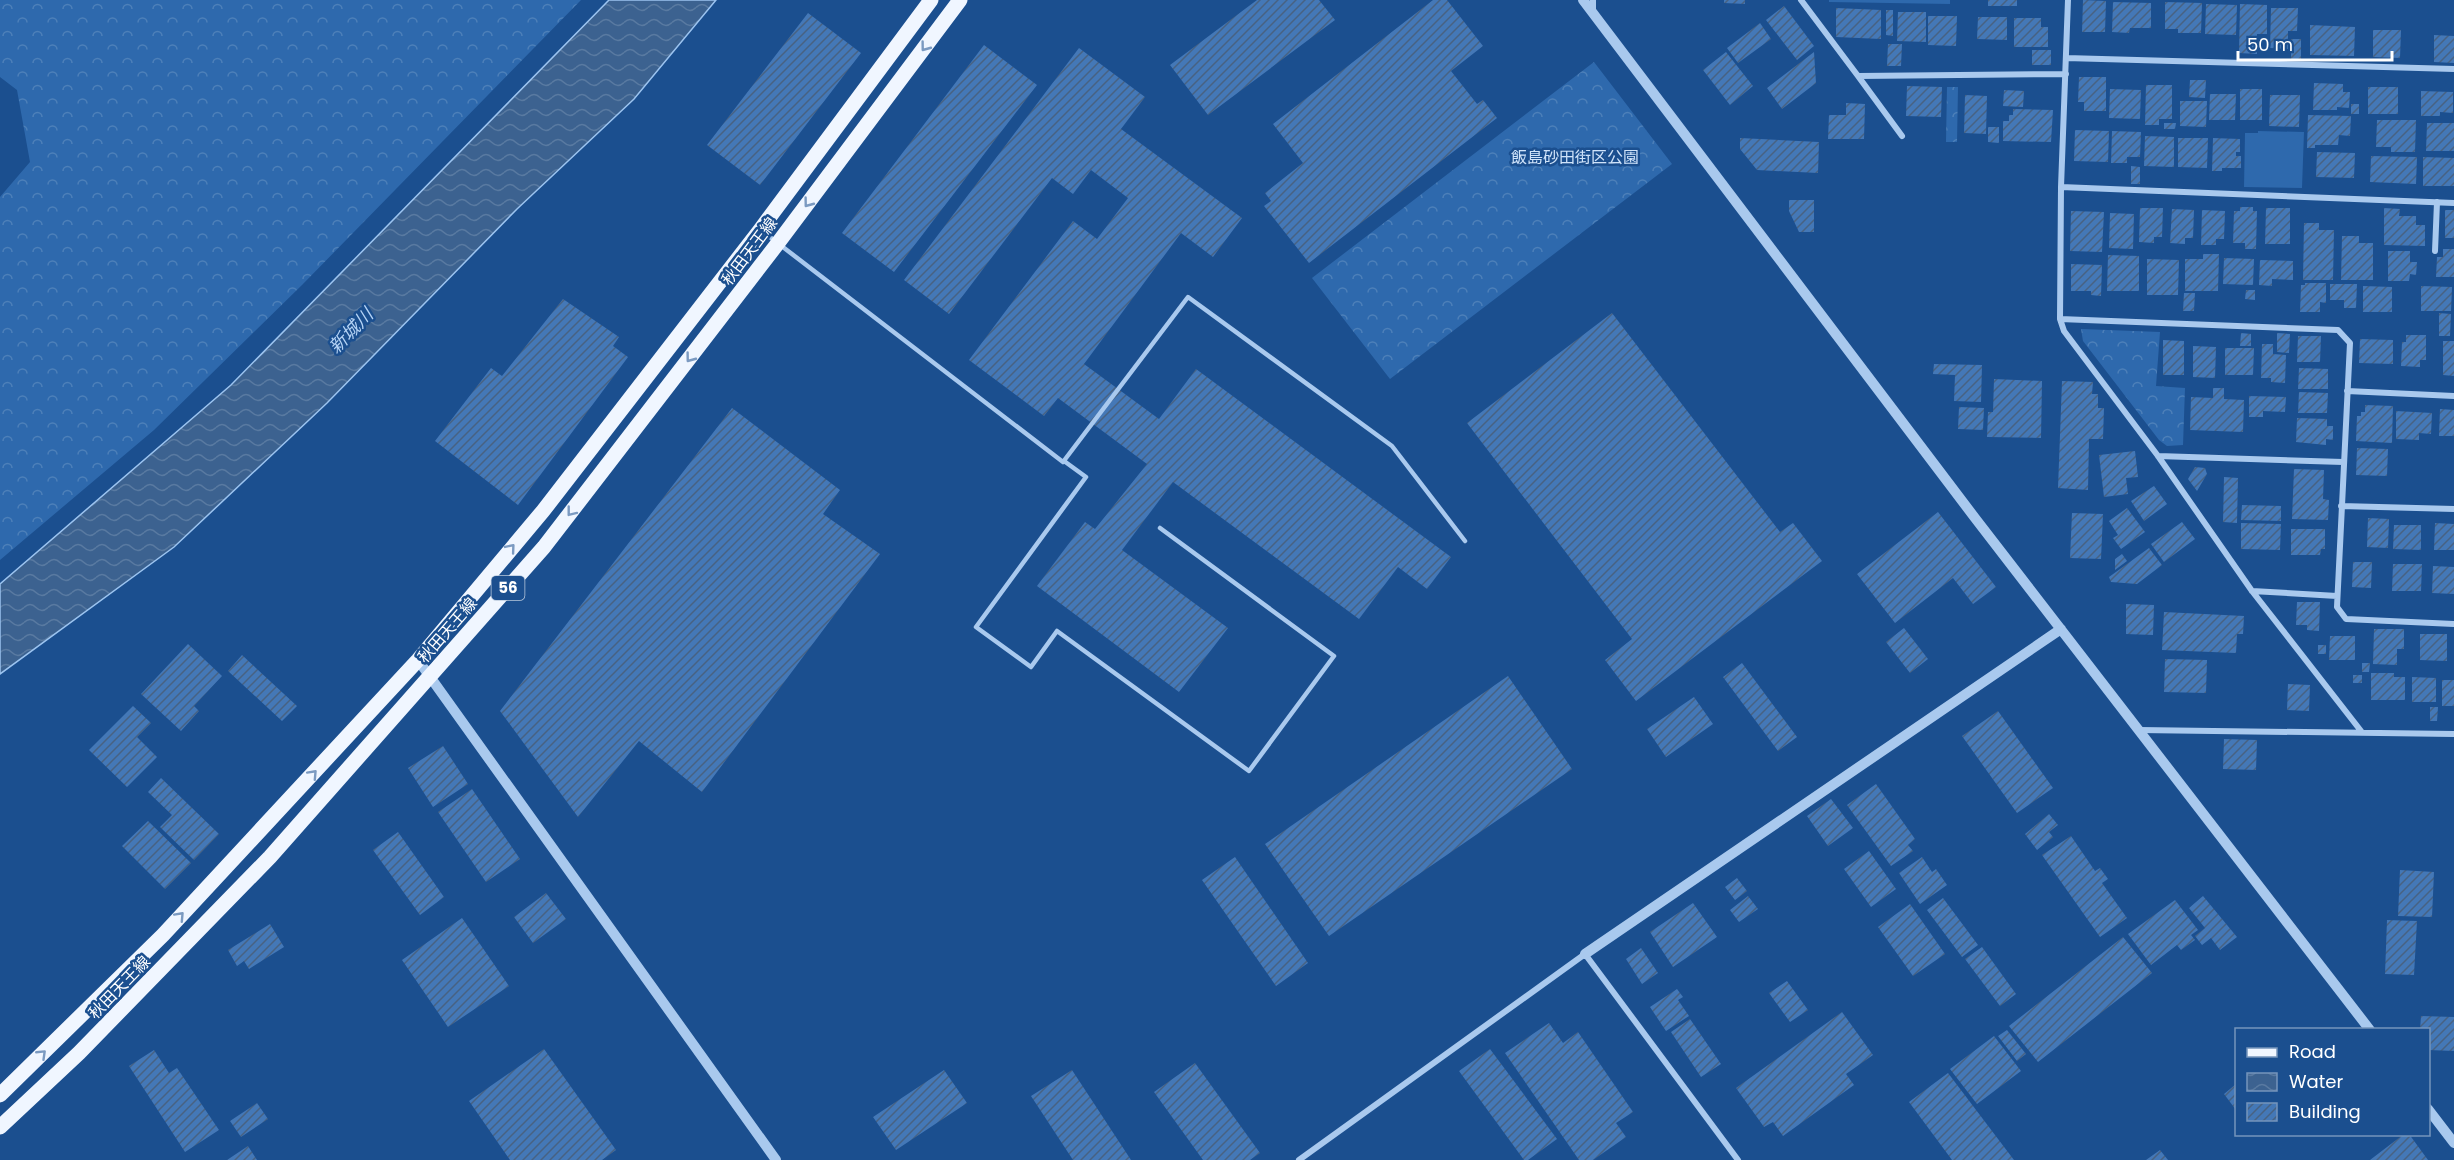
<svg xmlns="http://www.w3.org/2000/svg" width="2454" height="1160" font-family="Poppins,'Noto Sans JP',sans-serif">
	<style>
		.green { fill: #2e69ad }
		.forest { fill: url(#forest-crowns) }
		.water { fill: url(#water-waves); stroke: #9cc4f0; stroke-width: 1.5 }
		.building { fill: url(#building-hatch) }
		.lines { fill: none; stroke-linecap: round; stroke-linejoin: round }
		.service { stroke: #a9c9ee; stroke-width: 4.5 }
		.minor { stroke: #a9c9ee; stroke-width: 6 }
		.tertiary { stroke: #a9c9ee; stroke-width: 10 }
		.primary { stroke: #f0f6ff; stroke-width: 15 }
		.oneway { stroke: #7b9ac1 }
		.labels { text-anchor: middle; stroke-width: 5; stroke-linejoin: round; paint-order: stroke }
		.shield { fill: #1b4f8f; stroke: #bbcadd; stroke-width: 1.5 }
		.shield-label { font-size: 15px; font-weight: bold; fill: #fff }
		.park-label { font-size: 16px; fill: #cfe3fa; stroke: #1b4f8f }
		.street-label { font-size: 16px; fill: #fff; stroke: #1b4f8f }
		.water-label { font-size: 18px; font-style: italic; fill: #b5d3f5; stroke: #1b4f8f }
	</style>
	<defs>
		<pattern id="forest-crowns" width="20" height="18" patternUnits="userSpaceOnUse" patternTransform="scale(1.5)"><rect width="20" height="18" fill="#2e69ad"/><path d="M2 6a3 3 0 1 1 6 0M12 15a3 3 0 1 1 6 0" fill="none" stroke="#4d80b9"/></pattern>
		<pattern id="water-waves" width="16" height="10" patternUnits="userSpaceOnUse" patternTransform="scale(1.5)"><rect width="16" height="10" fill="#3c6290"/><path d="M0 5q4-4 8 0t8 0" fill="none" stroke="#597aa1"/></pattern>
		<pattern id="building-hatch" width="6" height="6" patternUnits="userSpaceOnUse" patternTransform="scale(1.5)"><rect width="6" height="6" fill="#4478b7"/><path d="M-1 1l2-2M0 6l6-6M5 7l2-2" fill="none" stroke="#486282"/></pattern>
	</defs>
	<rect width="100%" height="100%" fill="#1b4f8f"/>
	<path class="green" d="M1829 0H1950V4L1829 2Z
		M2258 131 2304 132 2302 188 2244 187 2245 133H2258Z"/>
	<path class="forest" d="M0 0H581L303 284 154 430 0 560V197L30 162 17 90 0 77Z
		M1594 62 1672 164 1390 379 1312 278Z
		M1947 87H1958L1957 142H1946Z
		M2081 329 2160 332 2156 386 2185 388 2183 445 2167 446 2159 440 2083 341Z"/>
	<path class="water" d="M609 0H716L634 99 517 209 327 403 174 547 0 674V584L231 385Z"/>
	<path class="building" d="M1257 0H1319L1335 20 1208 115 1170 65Z
		M1433 0H1447L1483 46 1451 71 1477 104 1483 100 1497 118 1309 263 1264 206 1271 201 1265 193 1303 163 1273 124Z
		M1724 0H1745V4L1724 3Z
		M1988 0H2017V6H1988Z
		M2083 0 2106 1 2105 32H2082Z
		M2113 2 2151 3V28H2130L2129 33 2112 32Z
		M2165 2 2202 3 2201 33H2178V29H2165Z
		M2206 4 2237 5 2236 35 2205 34Z
		M2240 4 2267 5V34H2257V54L2239 53Z
		M1784 6 1814 46 1797 60 1766 20Z
		M1836 8 1881 10V39L1836 37Z
		M2271 8H2298L2297 31H2288V49L2270 48Z
		M1886 10H1893V36L1886 35Z
		M1898 12H1926V42L1897 41Z
		M808 13 861 53 760 185 707 145Z
		M1928 16H1957L1956 46 1928 45Z
		M1978 17H2007V40L1977 39Z
		M2014 18H2041V27H2048V47H2014Z
		M1760 23 1771 39 1738 63 1727 48Z
		M2310 25 2355 27 2354 56 2310 55Z
		M2373 30H2401L2400 58 2373 57Z
		M2434 35 2454 36V63L2434 62Z
		M2291 39H2301V59H2291Z
		M1888 44H1902L1901 66H1887Z
		M984 45 1037 85 894 272 842 233Z
		M1079 48 1145 97 1121 129 1242 218 1213 257 1181 233 1084 364 1159 419 1196 369 1451 557 1427 589 1398 567 1359 619 1173 482 1122 550 1228 628 1179 692 1037 586 1085 522 1095 529 1147 464 1058 398 1044 416 969 360 1073 221 1097 239 1128 198 1091 170 1073 194 1052 178 949 314 904 280Z
		M2032 50H2051V65H2032Z
		M1726 52 1753 86 1730 105 1703 70Z
		M1814 52 1816 83 1782 109 1767 88Z
		M2079 77H2106V111H2084V102H2078Z
		M2190 80H2206L2205 98 2189 97Z
		M2314 83 2343 84V92H2350L2349 108 2337 107V110H2313Z
		M2146 85H2172V119H2159V125H2145Z
		M1907 86 1942 87 1941 117 1906 116Z
		M2368 87H2398V114H2368Z
		M2110 89 2141 90 2140 119 2109 118Z
		M2240 89H2262V120H2240Z
		M2004 90 2024 91 2023 107 2003 106Z
		M2421 91 2453 92V113L2440 112V116H2421Z
		M2210 94H2236L2235 120H2209Z
		M1965 95 1987 96 1986 134 1964 133Z
		M2270 95H2300L2299 127 2269 126Z
		M2180 101H2207L2206 127 2180 126Z
		M1846 103 1865 104 1864 139H1828L1829 115H1846Z
		M2351 104H2359V114H2351Z
		M2013 109 2053 110 2051 142 2003 141V121H2009V115H2013Z
		M2308 115 2351 116 2350 136 2339 135 2338 145H2315V148H2307Z
		M2377 120H2416L2415 152H2391V147H2376Z
		M2164 123H2176L2175 129H2164Z
		M2427 123H2454V151H2426Z
		M1988 127H1999V143L1988 142Z
		M2075 130 2109 131 2108 162 2074 161Z
		M2112 131 2141 132 2140 157H2127V163H2111Z
		M2145 136 2174 137V167L2144 166Z
		M1740 138 1819 142 1818 173 1757 170 1740 149Z
		M2178 138H2208L2207 168 2178 167Z
		M2213 138 2240 139V152H2236V156H2241V168H2222V171H2212Z
		M2317 152 2355 153 2354 178 2316 177Z
		M2371 156 2417 157 2416 184 2370 182Z
		M2423 157 2454 158V186H2423Z
		M2131 166 2140 167V184H2131Z
		M1789 200H1814V232H1799L1789 211Z
		M2240 207H2253V211H2257L2256 249H2245V243H2233L2234 211H2240Z
		M2140 208H2163L2162 237H2154V243L2139 242Z
		M2266 208H2290V244H2265Z
		M2384 208 2400 209 2399 216H2416V225H2425V246L2384 245Z
		M2172 209 2194 210 2193 238H2185V244L2170 243Z
		M2202 210 2225 211 2224 239H2216V245H2201Z
		M2445 210H2454V238H2445Z
		M2071 211 2104 212 2102 252 2070 251Z
		M2110 213 2134 214 2133 249 2109 248Z
		M2304 223H2319V230H2334L2333 280H2303Z
		M2342 236H2359V243H2373V280H2341Z
		M2443 249H2454V277H2436L2437 257H2443Z
		M2388 251H2410V262H2417L2416 275 2410 274 2409 281H2388Z
		M2203 254H2219L2218 291H2185V259H2203Z
		M2108 255 2139 256V291H2107Z
		M2224 258 2254 259 2253 285 2223 284Z
		M2147 259 2179 260 2178 295H2147Z
		M2260 260 2293 261V280L2272 279V286L2259 285Z
		M2071 264 2102 265 2101 296 2091 295V291H2071Z
		M2305 283H2326V303L2320 302V312H2300L2301 285H2305Z
		M2330 284H2357L2356 308H2344V300H2330Z
		M2363 286 2392 287V312H2363Z
		M2421 286 2452 287 2451 311H2421Z
		M2246 290H2255V300L2245 299Z
		M2184 293H2195L2194 311H2183Z
		M563 299 619 337 613 346 628 357 518 505 435 441 491 368 502 376Z
		M1612 313 1780 532 1793 523 1822 561 1636 701 1605 660 1632 639 1467 423Z
		M2439 313 2451 314 2450 336H2439Z
		M2241 333 2251 334V346H2240Z
		M2277 333 2290 334 2289 353 2277 352Z
		M2406 335H2426V360H2420V367L2401 366 2402 342H2406Z
		M2298 336H2321L2320 362H2297Z
		M2360 339 2393 340V364L2359 363Z
		M2163 340 2184 341V375H2163Z
		M2443 341H2454V376L2443 375Z
		M2262 344H2273V354L2286 355 2285 383 2271 382V378H2261Z
		M2193 346 2216 347 2215 378 2193 377Z
		M2225 348H2254L2253 375H2225Z
		M1934 364 1982 365 1981 402 1954 401 1955 375 1933 374Z
		M2299 368 2328 369V389H2298Z
		M1994 379 2042 381 2041 438 1987 437 1988 412H1993Z
		M2062 381 2093 382 2092 394H2098V408H2104L2103 439H2089L2088 490 2058 488Z
		M2213 388H2224V399L2244 400 2243 432 2190 430 2191 397 2213 398Z
		M2299 392 2328 393 2327 413H2298Z
		M2249 396 2286 397 2285 412 2263 411V417H2249Z
		M2365 405 2393 406 2392 443 2356 441 2357 416H2361V412H2365Z
		M1959 407 1984 408 1983 430 1958 429Z
		M732 408 840 490 823 514 880 554 702 792 639 741 578 817 500 711Z
		M2440 409 2454 410V436H2439Z
		M2396 411 2432 413 2431 434 2419 433V440L2396 439Z
		M2297 418 2327 419V426H2333V440L2326 439V445L2296 442Z
		M2357 448 2388 449 2387 476 2356 475Z
		M2135 451 2138 477 2126 478 2128 494 2104 497 2099 455Z
		M2195 467 2205 468 2207 474 2197 491 2188 479Z
		M2294 469 2324 470 2323 499 2329 500 2328 520 2292 519Z
		M2224 477 2238 478 2237 523 2223 522Z
		M2154 486 2167 504 2144 521 2131 501Z
		M2242 505 2281 506V521L2241 520Z
		M2127 508 2145 532 2121 549 2113 538 2118 535 2109 521Z
		M1938 512 1996 587 1973 604 1953 578 1895 623 1857 574Z
		M2072 513 2103 514 2101 559 2070 558Z
		M2368 518 2389 519 2388 548 2367 547Z
		M2182 522 2195 539 2164 562 2151 544Z
		M2241 523 2281 524 2280 550 2241 549Z
		M2435 523 2454 524V550H2434Z
		M2394 525H2421V550L2393 549Z
		M2291 529H2325V549H2321L2320 555H2291Z
		M2149 548 2162 565 2137 584 2111 582 2109 577Z
		M2122 554 2127 561 2115 570V559Z
		M2353 562H2372L2371 588 2352 587Z
		M2393 564H2422L2421 591H2392Z
		M2433 566 2454 567V594L2432 593Z
		M2297 602H2320L2319 631 2307 630V625H2296Z
		M2126 604 2154 605 2153 635 2126 634Z
		M2164 612 2244 616 2243 634H2237L2236 653 2162 650Z
		M1904 628 1928 659 1910 673 1886 642Z
		M2374 629H2404V649H2397V665L2373 664Z
		M2420 634H2447V661L2420 660Z
		M2330 636H2355V660H2329Z
		M188 644 222 676 194 706 199 711 181 731 141 694Z
		M2318 645H2326V654H2318Z
		M242 655 297 706 282 721 228 671Z
		M2165 659 2207 660 2206 693 2164 692Z
		M1742 663 1797 737 1778 751 1723 677Z
		M2362 663H2370L2369 672H2362Z
		M2371 673H2394V677H2405V700H2371Z
		M2353 675H2362V683H2353Z
		M1508 676 1572 769 1329 936 1265 844Z
		M2412 677 2436 678V702H2412Z
		M2442 680H2454V706H2442Z
		M2288 684 2310 685 2309 711 2287 710Z
		M1694 697 1713 724 1666 757 1647 729Z
		M133 706 151 723 137 737 157 757 127 787 89 750Z
		M2430 707H2438L2437 721H2430Z
		M1998 711 2053 788 2017 813 1962 736Z
		M2224 739 2257 740 2256 770 2223 769Z
		M443 746 468 784 433 807 408 768Z
		M161 778 219 834 194 860 160 827 172 815 148 792Z
		M1876 784 1915 839 1908 845 1913 851 1891 866 1847 805Z
		M472 789 520 859 486 882 438 812Z
		M1831 799 1853 828 1828 846 1807 816Z
		M2049 814 2058 825 2049 832 2053 837 2037 850 2025 834Z
		M148 821 191 863 165 889 122 846Z
		M398 832 444 897 420 915 373 850Z
		M2071 836 2095 871 2100 868 2108 879 2102 883 2127 918 2100 937 2042 855Z
		M1869 851 1896 889 1871 907 1844 869Z
		M1235 857 1308 963 1276 986 1202 880Z
		M1922 857 1932 872 1936 869 1947 885 1920 904 1899 873Z
		M2400 870 2434 872 2432 917 2398 916Z
		M1737 878 1747 891 1735 900 1725 887Z
		M546 893 566 919 533 943 514 917Z
		M1748 896 1758 909 1739 922 1730 910Z
		M2203 896 2237 937 2220 950 2211 938 2202 945 2195 936 2205 928 2189 908Z
		M1943 898 1978 945 1962 957 1927 910Z
		M2175 900 2198 930 2191 935 2195 940 2181 950 2177 945 2151 965 2128 934Z
		M1693 903 1717 937 1673 967 1650 932Z
		M1910 904 1945 954 1913 976 1878 927Z
		M462 918 509 986 448 1027 402 960Z
		M2387 920 2417 921 2414 975 2385 974Z
		M270 924 284 947 249 969 244 961 237 966 228 950Z
		M2123 937 2152 973 2038 1062 2009 1026Z
		M1982 947 2016 994 2000 1006 1965 959Z
		M1641 948 1658 973 1642 984 1626 959Z
		M1787 981 1808 1010 1790 1022 1769 993Z
		M1677 989 1683 997 1678 1000 1689 1016 1666 1031 1650 1007Z
		M1842 1012 1873 1055 1846 1074 1854 1085 1783 1136 1773 1122 1764 1127 1736 1088Z
		M2421 1016 2454 1017V1051L2428 1050V1030H2420Z
		M1690 1019 1721 1064 1701 1077 1671 1032Z
		M1549 1023 1563 1043 1578 1032 1633 1112 1616 1123 1626 1137 1593 1160H1579L1505 1053Z
		M2007 1030 2026 1054 2017 1061 1998 1036Z
		M1994 1036 2021 1071 1977 1104 1950 1069Z
		M544 1049 616 1150 602 1160H510L469 1101Z
		M1490 1049 1557 1139 1528 1160H1524L1459 1071Z
		M154 1050 169 1073 177 1068 219 1130 185 1152 129 1066Z
		M1195 1063 1260 1153 1250 1160H1203L1154 1092Z
		M944 1070 967 1103 896 1150 873 1117Z
		M1072 1070 1131 1160H1073L1031 1096Z
		M1948 1073 2014 1160H1952L1909 1102Z
		M2236 1084V1110L2224 1094Z
		M257 1103 268 1119 241 1137 230 1121Z
		M2404 1134H2409L2428 1160H2370Z
		M248 1146 257 1160H227Z
		M2160 1150 2168 1160H2146Z"/>
	<g class="lines">
		<path class="service" d="M762 231 1063 462 1188 297 1392 446 1465 541
			M1064 461 1086 477 976 627 1031 667 1057 631 1249 771 1334 656 1160 528"/>
		<path class="minor" d="M1801 0 1858 76 2066 74
			M2068 0 2061 187 2060 319 2064 331 2158 456 2252 591 2361 731
			M1593 12V0
			M2066 58 2454 69
			M1858 76 1902 136
			M2061 187 2454 203
			M2435 251 2437 202
			M2060 319 2338 330 2350 343 2337 607 2346 619 2454 624
			M2347 391 2454 396
			M2158 456 2343 462
			M2341 506 2454 509
			M2252 591 2337 596
			M2139 730 2454 734
			M1299 1160 1585 954 1738 1160"/>
		<path class="tertiary" d="M1583 0 1975 518 2370 1030
			M418 660 776 1160
			M1585 954 2061 629
			M2428 1109 2454 1143"/>
		<path class="primary" d="M0 1095 163 935 418 660 543 511 760 230 931 0
			M0 1127 79 1053 270 857 544 547 778 243 960 0"/>
	</g>
	<defs><path id="oneway-chevron" d="M-2-3.5L2.5 0L-2 3.5" fill="none" stroke-width="1.6" stroke-linecap="round" stroke-linejoin="round" transform="scale(1.5)"/></defs>
	<g class="oneway">
		<use href="#oneway-chevron" transform="translate(925 47) rotate(127)"/>
		<use href="#oneway-chevron" transform="translate(808 203) rotate(127)"/>
		<use href="#oneway-chevron" transform="translate(690 358) rotate(127)"/>
		<use href="#oneway-chevron" transform="translate(571 512) rotate(128)"/>
		<use href="#oneway-chevron" transform="translate(511 548) rotate(-50)"/>
		<use href="#oneway-chevron" transform="translate(313 774) rotate(-47)"/>
		<use href="#oneway-chevron" transform="translate(180 916) rotate(-47)"/>
		<use href="#oneway-chevron" transform="translate(42 1054) rotate(-44)"/>
	</g>
	<g class="labels">
		<rect class="shield" x="491.5" y="576" width="33" height="24" rx="4.5"/>
		<g class="shield-label">
			<text x="508" y="593">56</text>
		</g>
		<g class="park-label">
			<text x="1575" y="163">飯島砂田街区公園</text>
		</g>
		<g class="street-label">
			<text transform="translate(749 251) rotate(-53)" y="6">秋田天王線</text>
			<text transform="translate(447 630) rotate(-49)" y="6">秋田天王線</text>
			<text transform="translate(119 987) rotate(-46)" y="6">秋田天王線</text>
		</g>
		<g class="water-label">
			<text transform="translate(351 331) rotate(-46)" y="6">新城川</text>
		</g>
	</g>
	<rect x="2235" y="1028" width="195" height="108" fill="#1b4f8f" stroke="#7695bc" stroke-width="1.5"/>
	<rect x="2247" y="1048" width="30" height="9" fill="#f0f6ff" stroke="#7695bc" stroke-width="1.5"/>
	<text x="2289" y="1058" font-size="18" fill="#ffffff">Road</text>
	<rect x="2247" y="1073" width="30" height="18" fill="url(#water-waves)" stroke="#7695bc" stroke-width="1.5"/>
	<text x="2289" y="1088" font-size="18" fill="#ffffff">Water</text>
	<rect x="2247" y="1103" width="30" height="18" fill="url(#building-hatch)" stroke="#7695bc" stroke-width="1.5"/>
	<text x="2289" y="1118" font-size="18" fill="#ffffff">Building</text>
	<path d="M2238 51v9h154v-9" fill="none" stroke="#ffffff" stroke-width="3"/>
	<text x="2247" y="51" font-size="18" fill="#ffffff" stroke="#1b4f8f" stroke-width="4.5" paint-order="stroke">50 m</text>
</svg>
